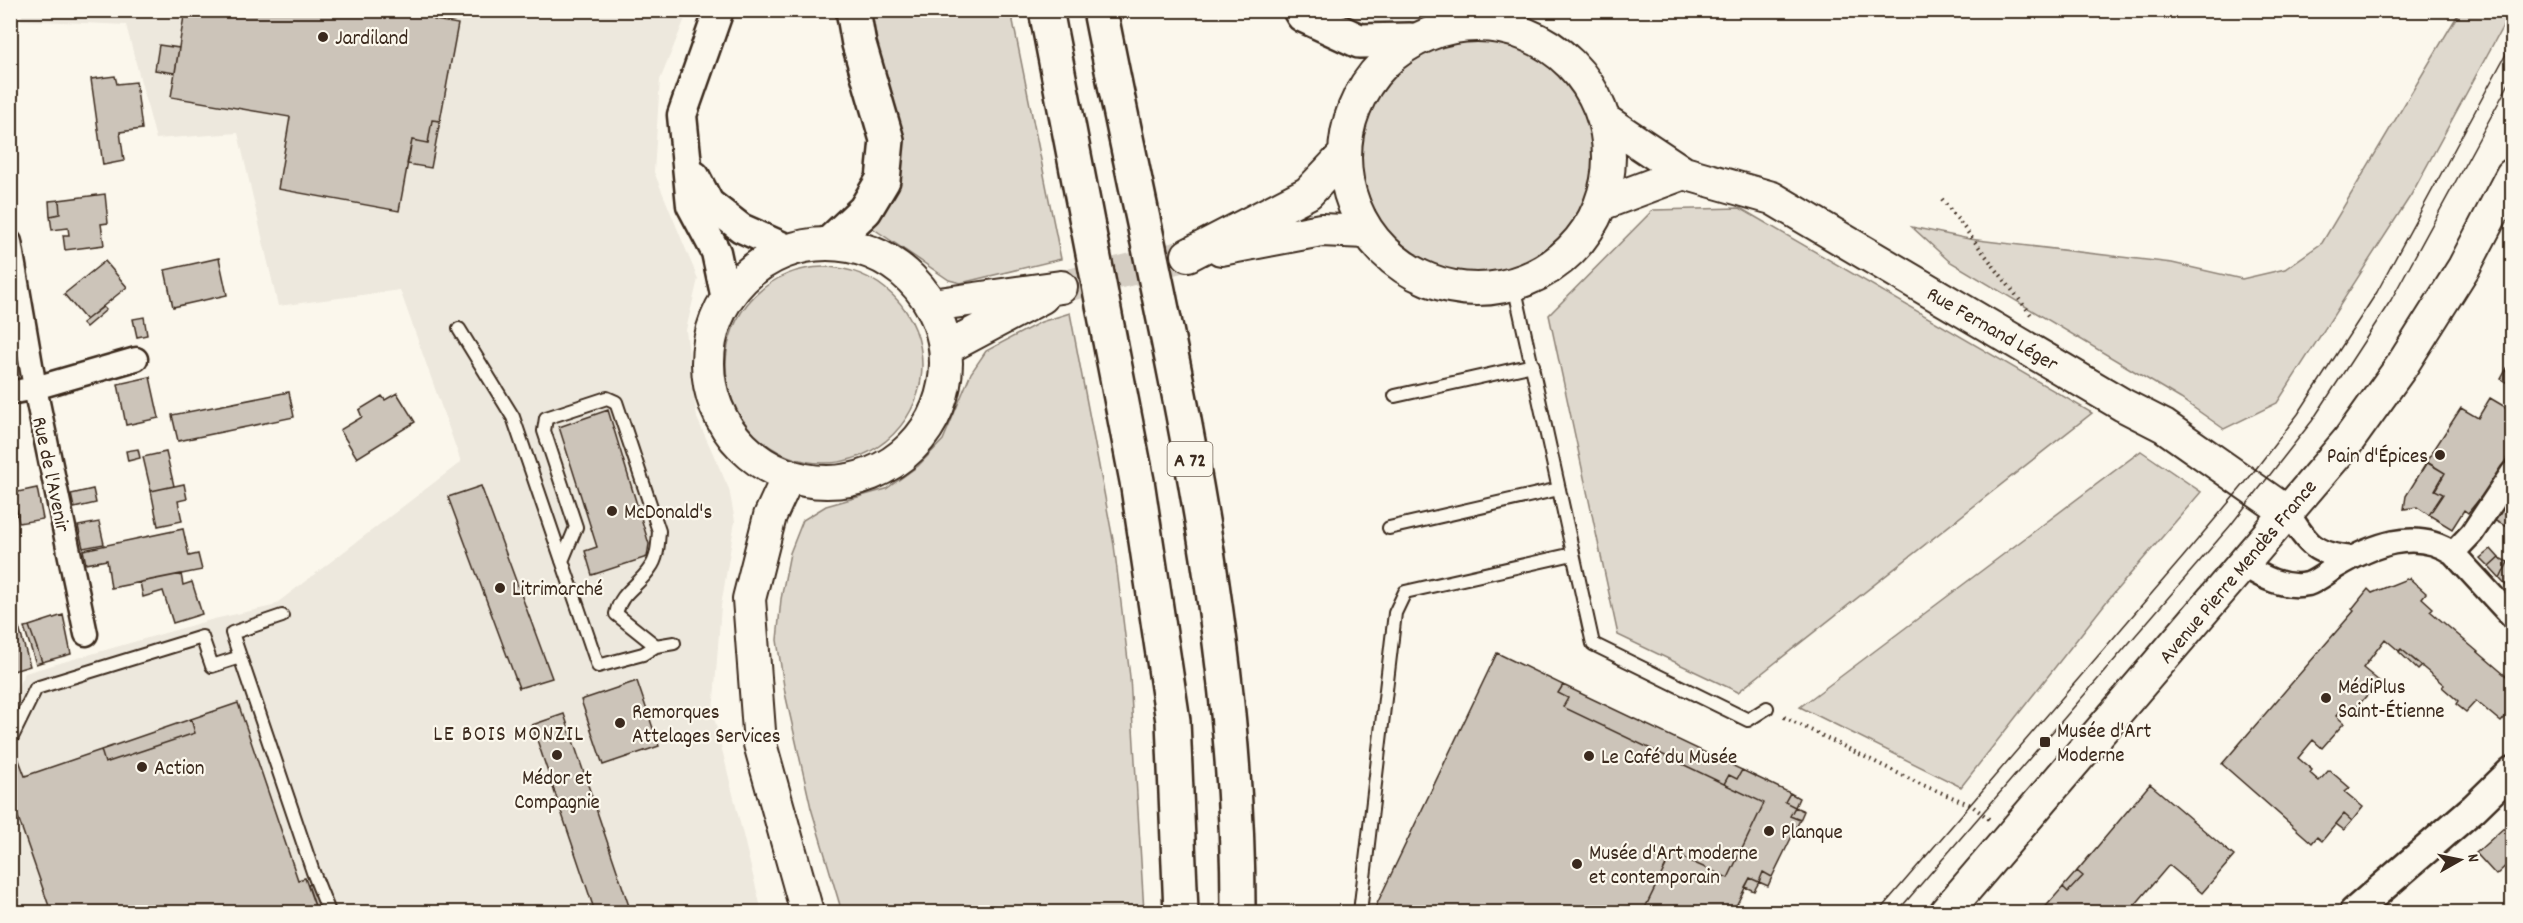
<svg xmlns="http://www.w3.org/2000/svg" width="2523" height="923" font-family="Dekko,sans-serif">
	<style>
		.built { fill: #ede8dd }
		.green { fill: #dfd9ce; stroke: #8d8276; stroke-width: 1.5 }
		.building { fill: #ccc4b9; stroke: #3b2a1e; stroke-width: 1.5 }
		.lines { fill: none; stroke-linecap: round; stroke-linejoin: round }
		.secondary-tunnel { stroke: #d5cec3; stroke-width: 32; stroke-dasharray: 32 16; stroke-linecap: butt }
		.service-casing { stroke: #3b2a1e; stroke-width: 16 }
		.minor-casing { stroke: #3b2a1e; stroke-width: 27 }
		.tertiary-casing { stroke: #3b2a1e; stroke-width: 33 }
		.secondary-casing { stroke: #3b2a1e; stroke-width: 36 }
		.motorway-casing { stroke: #3b2a1e; stroke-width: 38 }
		.path { stroke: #3b2a1e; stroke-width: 4; stroke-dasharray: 1.5 4.5; stroke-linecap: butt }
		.service { stroke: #fbf7ec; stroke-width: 12 }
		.minor { stroke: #fbf7ec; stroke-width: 22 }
		.tertiary { stroke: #fbf7ec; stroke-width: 28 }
		.secondary { stroke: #fbf7ec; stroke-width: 32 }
		.motorway { stroke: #fbf7ec; stroke-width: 33 }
		.tram { stroke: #3b2a1e; stroke-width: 1.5 }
		.poi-dot { fill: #3b2a1e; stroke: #fbf7ec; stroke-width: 2 }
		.labels { text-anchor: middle; stroke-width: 4.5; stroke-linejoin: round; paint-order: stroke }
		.shield { fill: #fbf7ec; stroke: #75685c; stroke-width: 1.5 }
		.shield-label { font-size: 20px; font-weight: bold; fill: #3b2a1e }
		.poi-label { font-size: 21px; fill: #3b2a1e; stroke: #fbf7ec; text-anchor: start }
		.street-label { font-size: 21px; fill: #3b2a1e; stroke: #fbf7ec }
		.neighbourhood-label { font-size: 22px; letter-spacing: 1.5px; fill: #3b2a1e; stroke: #fbf7ec }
	</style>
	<rect width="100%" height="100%" fill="#fbf7ec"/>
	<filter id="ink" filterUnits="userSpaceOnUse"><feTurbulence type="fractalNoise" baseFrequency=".0167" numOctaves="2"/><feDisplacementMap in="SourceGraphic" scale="12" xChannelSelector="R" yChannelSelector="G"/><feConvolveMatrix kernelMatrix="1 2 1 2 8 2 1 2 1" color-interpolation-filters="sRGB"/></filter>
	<g filter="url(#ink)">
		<path class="built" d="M23 11H688L660 80 654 172 698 279 686 330 697 418 729 489 735 521 721 606 713 713 762 912H11V698L25 673 214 619 273 606 461 462 400 290 278 306 238 133 156 139 126 25 21 20Z"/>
		<path class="green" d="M866 11H1011L1061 259 961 283 949 280 868 225C873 204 896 134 894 117 890 80 872 47 866 11Z
			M2460 11H2511L2411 195 2277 403 2224 429 2181 399 1949 261 1912 227 1969 239 2172 263 2242 279 2285 269 2322 243Z
			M1358 158a120 120 0 1 1 240 0a120 120 0 1 1-240 0Z
			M1740 208 2092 413 1738 692 1618 635 1549 315 1653 210Z
			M726 365a98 98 0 1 1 196 0a98 98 0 1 1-196 0Z
			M1070 313 1114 545 1130 677 1144 912H842L811 808 785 693 777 640 781 599 790 553 803 520 826 506 886 489 918 466 943 440 971 373 986 351 1041 322Z
			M2141 451 2201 492 2107 601 1961 787 1800 707Z"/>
		<path class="building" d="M185 10H436L434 20 458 24 440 121 432 120 428 143 412 140 399 211 278 189 290 117 171 97Z
			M159 45 179 48 175 73 155 70Z
			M115 76 117 84 136 82 142 129 120 132 124 161 103 165 91 79Z
			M432 120 440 121 431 168 407 164 412 140 428 143Z
			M105 194 108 223 101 224 104 245 65 250 63 235H69L68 228 52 230 50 216 60 214 59 200Z
			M59 200 60 214 50 216 49 201Z
			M219 258 227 295 173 307 165 270Z
			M105 261 127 287 86 320 64 294Z
			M103 307 106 310 86 327 82 323Z
			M144 317 147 335 137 337 133 319Z
			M2512 359V386L2501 379Z
			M150 377 159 418 126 425 118 384Z
			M289 392 294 417 178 441 172 415Z
			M397 393 415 422 357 458 340 430 362 417 359 410 382 396 385 400Z
			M2490 398 2512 411V450L2490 486 2468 513 2464 510 2452 529 2429 515 2443 494 2435 490 2445 473 2426 462 2461 408 2478 418Z
			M608 410 649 544 647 557 592 575 585 551 597 547 559 427Z
			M138 449 140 458 128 461 126 451Z
			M166 452 174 486 151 491 143 457Z
			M2427 462 2445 473 2435 490 2443 494 2429 515 2417 507 2404 509 2406 496Z
			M184 484 187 499 178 501 182 521 158 526 151 491Z
			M481 486 552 678 519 688 448 497Z
			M37 488 43 519 19 523 13 493Z
			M2512 488V529L2493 520Z
			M93 489 96 503 74 508 71 494Z
			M13 493 18 515 10 516V494Z
			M99 522 104 544 83 548 78 526Z
			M183 529 189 556 198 554 202 570 111 588 107 560 86 564 83 550Z
			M2491 549 2499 558 2489 567 2480 558Z
			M2499 558 2508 562 2500 579 2489 567Z
			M2508 562 2512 564 2511 591 2500 579Z
			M181 574 183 585 192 582 202 614 173 623 163 591 143 597 140 582Z
			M2409 578 2426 593 2422 598 2433 608 2430 611 2512 681V709L2501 722 2476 701 2466 712 2456 704 2458 701 2442 687 2444 685 2401 649 2399 651 2385 639 2363 668 2379 681 2351 714 2343 708 2336 716 2344 723 2322 748 2313 740 2298 758 2312 770 2310 773 2319 781 2329 770 2350 788 2345 792 2363 807 2352 821 2344 814 2322 841 2317 837 2312 843 2222 764 2354 611 2352 609 2368 589 2372 593Z
			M63 615 71 654 42 662 29 626Z
			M10 624 12 630 19 628 30 666 10 672Z
			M29 626 42 662 36 664 24 627Z
			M2401 649 2422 666 2418 670 2399 652Z
			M1497 653 1563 685 1558 693 1568 698 1563 707 1764 803 1728 878 1672 853 1643 912 1374 910Z
			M637 681 659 746 603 765 581 700Z
			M1563 685 1742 770 1737 779 1729 775 1724 784 1563 707 1568 698 1558 693Z
			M238 703 298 880 305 878 317 912H51L10 794V736L25 776 101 750 105 763 195 733 191 719Z
			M564 714 631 912H595L532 725Z
			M191 719 195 733 105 763 101 750Z
			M1742 770 1790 793 1785 802 1795 807 1790 816 1800 820 1772 877 1763 872 1759 882 1750 878 1733 912H1643L1672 853 1728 878 1764 803 1724 784 1729 775 1737 779Z
			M2150 784 2234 856 2202 893 2169 865 2129 912H2041L2063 887 2068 892 2083 876 2077 871Z
			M1790 793 1799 798 1795 807 1785 802Z
			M1795 807 1804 811 1800 820 1790 816Z
			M2344 814 2352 821 2344 830 2336 824Z
			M2506 826 2512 834V860L2496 875 2476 853Z
			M2077 871 2083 876 2068 892 2063 887Z
			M1763 872 1772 877 1768 886 1759 882Z
			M1750 878 1759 882 1754 891 1745 887Z
			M312 884 322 912H317L308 885Z"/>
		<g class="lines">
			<path class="secondary-tunnel" d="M1061 287 1188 255"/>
			<defs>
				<path id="service" d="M1514 285 1593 644 1748 720 1767 708
					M459 329 513 417 598 666 643 654 656 646 674 643
					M1395 396 1533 365
					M1389 528 1559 489
					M562 561 576 527 544 431 546 418 607 398 616 402 659 531C658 543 658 558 650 568 638 587 621 591 616 614L656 646
					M282 616 232 633 313 872 329 912
					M10 741 36 688 202 637 212 666 240 657
					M1360 912 1395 613 1405 592 1573 554"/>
				<path id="minor" d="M10 242 35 388 86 634
					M10 393 35 388 136 359
					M2288 513C2308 544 2313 554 2352 558
					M2453 553 2472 533 2512 473
					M2243 565C2262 577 2284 589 2308 584 2317 581 2328 572 2336 567 2371 546 2415 527 2453 553L2512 617"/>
				<path id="tertiary" d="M719 10 682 115 691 205 716 252 726 299
					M695 176 709 203 741 228 788 249
					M2354 912 2474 808 2512 771"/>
				<path id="secondary" d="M1345 157a132 132 0 1 1 264 0a132 132 0 1 1-264 0Z
					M1609 123 1684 173 1772 198 2123 405 2164 426 2288 513
					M1604 203 1684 173
					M708 363a119 119 0 1 1 238 0a119 119 0 1 1-238 0Z
					M1221 249 1321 230 1366 232
					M1188 255 1308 193 1342 157
					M932 305 1061 287
					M946 348 1042 297
					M788 477 770 516 749 599 760 744 807 912
					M1946 912 2348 441 2401 367 2464 267 2512 175"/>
				<path id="motorway" d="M1046 10 1137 481 1173 721 1181 912
					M1100 10C1158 308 1239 607 1238 912
					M1300 10 1303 15 1359 41 1410 40
					M830 243 865 210 883 180 887 140 859 44 853 10"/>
			</defs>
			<use href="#service" class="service-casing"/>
			<use href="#minor" class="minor-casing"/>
			<use href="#tertiary" class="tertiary-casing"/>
			<use href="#secondary" class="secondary-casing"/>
			<use href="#motorway" class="motorway-casing"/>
			<path class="path" d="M1942 199 2032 316
				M1784 717 1918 783 1971 805 1989 819"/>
			<use href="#service" class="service"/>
			<use href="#minor" class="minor"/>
			<use href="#tertiary" class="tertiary"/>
			<use href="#secondary" class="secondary"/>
			<use href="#motorway" class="motorway"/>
			<path class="tram" d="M1878 912 2183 557 2245 483 2298 414 2377 292 2512 43
				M1897 912 2230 526 2312 421 2391 300 2512 78"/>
		</g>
	</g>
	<g class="poi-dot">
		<circle cx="323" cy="37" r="6"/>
		<circle cx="2440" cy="455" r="6"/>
		<circle cx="612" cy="511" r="6"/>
		<circle cx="500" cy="588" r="6"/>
		<circle cx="2326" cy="698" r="6"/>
		<circle cx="620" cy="723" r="6"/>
		<rect x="2039" y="736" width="12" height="12" rx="3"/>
		<circle cx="557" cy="755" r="6"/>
		<circle cx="1589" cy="756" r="6"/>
		<circle cx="142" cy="767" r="6"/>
		<circle cx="1769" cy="831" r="6"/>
		<circle cx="1577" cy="864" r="6"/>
	</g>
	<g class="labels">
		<rect class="shield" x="1167.5" y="442" width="45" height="34" rx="4.5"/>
		<g class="shield-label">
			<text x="1190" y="466">A 72</text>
		</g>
		<g class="poi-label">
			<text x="335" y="44">Jardiland</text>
			<text x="2428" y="462" text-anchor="end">Pain d'Épices</text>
			<text x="624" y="518">McDonald's</text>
			<text x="512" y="595">Litrimarché</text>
			<text x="2338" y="693">MédiPlus<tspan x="2338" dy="24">Saint-Étienne</tspan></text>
			<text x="632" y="718">Remorques<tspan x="632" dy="24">Attelages Services</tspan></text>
			<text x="2057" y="737">Musée d'Art<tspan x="2057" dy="24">Moderne</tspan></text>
			<text x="1601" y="763">Le Café du Musée</text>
			<text x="154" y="774">Action</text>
			<text x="557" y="784" text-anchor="middle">Médor et<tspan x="557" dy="24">Compagnie</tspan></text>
			<text x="1781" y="838">Planque</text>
			<text x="1589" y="859">Musée d'Art moderne<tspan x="1589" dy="24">et contemporain</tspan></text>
		</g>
		<g class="street-label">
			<text transform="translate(1993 328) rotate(30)" y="7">Rue Fernand Léger</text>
			<text transform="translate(52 474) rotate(78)" y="7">Rue de l'Avenir</text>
			<text transform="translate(2237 571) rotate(-50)" y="7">Avenue Pierre Mendès France</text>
		</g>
		<g class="neighbourhood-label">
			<text x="509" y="740">LE BOIS MONZIL</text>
		</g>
	</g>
	<rect width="2523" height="923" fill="none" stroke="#fbf7ec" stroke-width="36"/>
	<rect x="18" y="18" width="2487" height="887" fill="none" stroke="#3b2a1e" stroke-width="2" filter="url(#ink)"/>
	<g transform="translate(2460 860) rotate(81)" stroke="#fbf7ec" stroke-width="4.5" paint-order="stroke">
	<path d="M0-4.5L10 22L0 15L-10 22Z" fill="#3b2a1e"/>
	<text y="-9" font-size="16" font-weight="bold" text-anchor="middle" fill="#3b2a1e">N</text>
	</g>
</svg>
